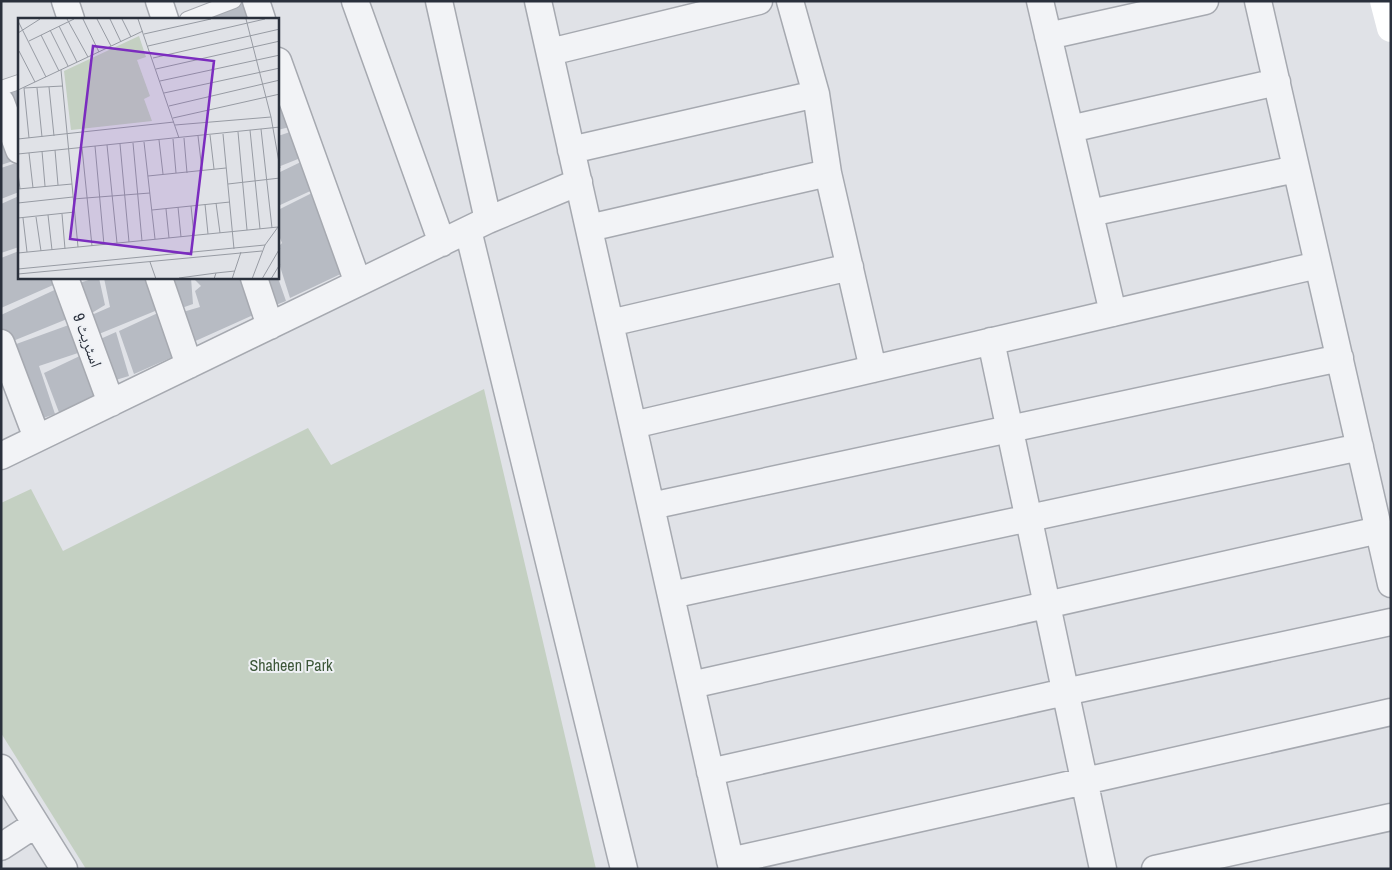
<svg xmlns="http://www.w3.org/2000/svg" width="1392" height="870" font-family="'Archivo Narrow','Noto Naskh Arabic',sans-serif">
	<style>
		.green { fill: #c4d0c2 }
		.building { fill: #b7bbc3 }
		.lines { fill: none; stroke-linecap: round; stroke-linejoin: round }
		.lane-casing { stroke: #a6a9b0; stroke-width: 16 }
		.street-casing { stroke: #a6a9b0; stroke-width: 29 }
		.lane { stroke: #f2f3f6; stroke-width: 14 }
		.street { stroke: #f2f3f6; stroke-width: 26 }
		.secondary { stroke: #fff; stroke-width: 28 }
		.labels { text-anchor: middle; stroke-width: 4; stroke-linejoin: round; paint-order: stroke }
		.street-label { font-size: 16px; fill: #2a303c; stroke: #eff1f5 }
		.park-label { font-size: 16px; fill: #3d5739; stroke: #eff1f5 }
		.inset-road { fill: none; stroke: #979ba3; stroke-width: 1 }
		.view { fill: #7b2cbf; fill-opacity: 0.15; stroke: #7b2cbf; stroke-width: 2.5 }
		.inset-edge { fill: none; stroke: #2a303c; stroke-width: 2.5 }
	</style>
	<rect width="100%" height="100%" fill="#e0e2e7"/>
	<path class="green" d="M484 389 596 869H86L1 733V503L31 489 63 551 308 428 331 465Z"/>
	<path class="building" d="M245 1 255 19H199Z
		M19 88V125H18L11 92Z
		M281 98 293 126 278 130V101Z
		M1 130 19 159 1 165Z
		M290 132 303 157 278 167V136Z
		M307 159 319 187 278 206V173Z
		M19 162V192L1 199V168Z
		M316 191 347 271 290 298 278 260V247L282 243 278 233V210Z
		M19 196V247L1 253V204Z
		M19 251V278H59L60 282 1 308V258Z
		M95 278H99L105 305 77 322 73 285Z
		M104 278H151L160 309 94 336 87 317 110 307Z
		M174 278H191L193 304 176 310 166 287Z
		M193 278H250L262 311 191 343 176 314 200 307 195 291 201 286Z
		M260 278H278L286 301 268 308Z
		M63 286 72 317 8 343 1 328V315Z
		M160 312 177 355 134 374 119 331Z
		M77 322 84 351 39 366 55 414 35 421 8 347Z
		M116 332 129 376 109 382 87 345Z
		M86 353 105 396 60 415 44 373Z"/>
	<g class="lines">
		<defs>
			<path id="lane" d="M187 19 234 1
				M1 88 19 82"/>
			<path id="street" d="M65 1 71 19
				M159 1 165 19
				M256 1 262 19
				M355 1 442 243
				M439 1 488 220
				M538 1 732 869
				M790 1 816 94 828 173 873 369
				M1040 1 1113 313
				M1258 1 1391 584
				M1048 36 1205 1
				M550 52 759 1
				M278 61 358 283
				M1 102 19 150
				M1070 129 1277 82
				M571 150 816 94
				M1090 213 1296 169
				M589 228 828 173
				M468 230 624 869
				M65 278 111 403
				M159 278 189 365
				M254 278 270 326
				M610 323 850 267
				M991 341 1103 869
				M1 343 37 438
				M633 425 1318 265
				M1 456 488 220 579 182
				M651 506 1340 358
				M671 595 1360 447
				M691 685 1379 530
				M1 768 64 869
				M710 772 1065 692 1391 622
				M1 847 36 824
				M730 861 1391 712
				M1155 869 1391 817"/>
		</defs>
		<use href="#lane" class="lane-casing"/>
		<use href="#street" class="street-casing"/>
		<use href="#lane" class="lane"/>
		<use href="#street" class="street"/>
		<path class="secondary" d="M1384 1 1391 28"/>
	</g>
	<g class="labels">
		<g class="street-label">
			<text transform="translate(88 340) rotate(70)" y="6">اسٹریٹ 9</text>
		</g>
		<g class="park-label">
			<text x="291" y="671">Shaheen Park</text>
		</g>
	</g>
	<g transform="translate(18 18)">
		<rect width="261" height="261" fill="#e0e2e7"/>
		<path d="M121 18 128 39 119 42 132 78 126 81 134 103 53 112 46 53Z" fill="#c4d0c2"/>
		<path class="inset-road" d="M49 1 70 39M65 1 81 34M79 1 93 28M92 1 103 24M104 1 113 19M120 1 161 120M228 1 253 99 262 150M0 3 28 59M41 8 59 44M32 12 50 48M0 15 22 1M126 16 193 1M23 17 41 53M11 23 56 1M130 28 247 1M1 33 17 64M135 40 262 11M138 51 262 23M43 52 60 229M142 63 262 37M31 69 36 118M6 70 11 120M6 70 45 68M19 70 24 119M0 72 125 13M146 75 262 50M151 88 262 62M155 100 262 76M157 107 253 99M243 111 254 210M232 112 242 211M220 114 229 212M205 116 216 231M192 117 196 151M180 118 184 152M166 120 169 155M0 121 156 104M155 121 158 155M141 122 145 156M126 124 137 221M115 125 124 223M102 126 111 224M89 127 99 225M77 128 86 227M64 130 74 228M37 132 40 167M24 133 27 168M11 135 15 170M0 136 262 109M0 155 2 171M130 158 208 150M210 166 262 160M0 171 54 166M55 181 132 175M0 185 55 179M198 185 202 215M187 186 190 216M173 188 176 217M160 189 163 219M148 191 151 220M134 192 212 184M44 196 47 231M30 197 34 232M18 199 23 233M0 200 57 194M5 200 9 234M0 235 260 209M132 244 138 261M0 251 247 227M0 256 244 233M161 260 198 255M196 261 198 255 217 253M214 261 223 234M234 261 247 227 260 209M244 261 262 230M253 261 262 246"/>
		<path class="view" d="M75 28 196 43 173 236 52 221Z"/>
		<rect width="261" height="261" class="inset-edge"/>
	</g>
	<rect width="1392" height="870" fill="none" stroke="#2a303c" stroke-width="5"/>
</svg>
